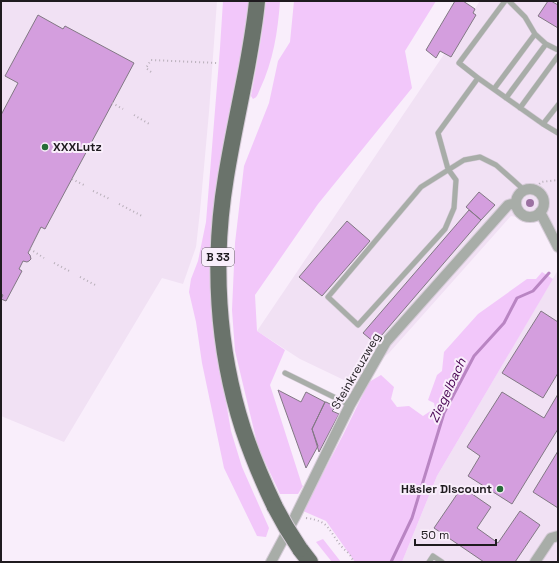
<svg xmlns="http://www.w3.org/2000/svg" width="559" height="563" font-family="'Space Grotesk',sans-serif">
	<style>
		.built { fill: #f1e1f4 }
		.green { fill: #f2c7fa }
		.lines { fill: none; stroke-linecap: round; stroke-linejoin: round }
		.stream { stroke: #b985c3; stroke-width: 3 }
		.building { fill: #d49ede; stroke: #827884 }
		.service-casing { stroke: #d6ccd8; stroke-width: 6 }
		.minor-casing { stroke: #d6ccd8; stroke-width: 12 }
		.primary-casing { stroke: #d6ccd8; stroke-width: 18 }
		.path { stroke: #b7aeb8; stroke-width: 2; stroke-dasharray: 1 3; stroke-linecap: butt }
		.service { stroke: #a8ada8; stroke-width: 5 }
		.minor { stroke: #a8ada8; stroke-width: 10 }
		.primary { stroke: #6a736b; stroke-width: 16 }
		.primary-bridge-casing { stroke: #d6ccd8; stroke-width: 18; stroke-linecap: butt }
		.primary-bridge { stroke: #6a736b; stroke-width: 16 }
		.tree { fill: #9c71a2 }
		.poi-dot { fill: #276c38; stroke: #f9eefb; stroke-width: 1.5 }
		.labels { text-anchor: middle; stroke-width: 4; stroke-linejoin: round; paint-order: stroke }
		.shield { fill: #f9eefb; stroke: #605a61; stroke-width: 1 }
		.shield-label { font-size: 11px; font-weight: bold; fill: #1f1b1f }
		.poi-label { font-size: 12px; font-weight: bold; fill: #1f1b1f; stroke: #f9eefb; text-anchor: start }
		.street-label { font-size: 12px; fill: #1f1b1f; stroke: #f9eefb }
		.water-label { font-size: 13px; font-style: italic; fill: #460051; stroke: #f9eefb }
	</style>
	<rect width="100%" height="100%" fill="#f9eefb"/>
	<path class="built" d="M1 1H217L209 112 200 211 196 247 183 284 162 278 64 442 1 416Z
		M480 1H558V257L540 222 511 216 389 353 358 377 346 381 300 359 257 331Z
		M558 270V562H402L437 476Z"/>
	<path class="green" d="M223 1H250V8L215 213 210 284 215 336 231 431 242 467 269 528 266 537 257 536 224 468 202 363 196 322 189 292 191 279 198 261 206 222 220 48Z
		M266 1H280C278 31 273 62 260 89 258 93 258 97 253 99L251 96 261 39Z
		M294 1H436L405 51 412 88 318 204 255 295 257 331 285 350 270 385 302 485 303 486 298 494H280L258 447 235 351 232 310 235 243 244 166 269 103 278 61 290 42Z
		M542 272 553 279 437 476 402 562H355L326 521 303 511 343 435 369 382 381 375 394 387 391 399 397 407 409 406 423 416 435 408 434 403 428 400 437 375 442 371 444 352 478 314 527 279H536Z
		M323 539 341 562H332L316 542Z"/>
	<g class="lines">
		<path class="stream" d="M391 562 412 518 444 413 474 356 504 323 517 298 533 291 549 273"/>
	</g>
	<path class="building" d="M455 1H463L475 9 473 13 476 15 451 57 440 51 436 58 426 50Z
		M548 1H551L558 5V28L538 16Z
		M38 15 63 29 65 26 134 63 45 229 41 227 28 253 30 255 31 259 29 261 27 262 23 261 19 269 22 271 6 301 1 299 3 295 1 294V115L18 83 5 76Z
		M479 192 495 205 481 220 466 207Z
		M469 210 481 220 375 343 363 333Z
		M347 221 370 241 322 296 299 277Z
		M541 311 558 322V373L543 398 502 373Z
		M278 390 301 402 306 392 325 402 312 429 318 446 306 468Z
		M502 392 544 418 558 394V429L512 504 468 476 480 456 467 447Z
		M325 402H326L332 405 331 407 334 409 332 411 339 414 319 452 312 429Z
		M558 451V508L533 492Z
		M462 487 491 507 477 528 498 543 520 511 540 525 515 562H484L434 528Z"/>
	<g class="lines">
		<defs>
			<path id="service" d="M509 1 525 17 535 34 546 44 558 50
				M478 78 459 63 505 1
				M494 89 535 34
				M506 98 546 44
				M520 108 558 56
				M543 124 558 133
				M524 190 513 180 496 165 480 157 464 160 421 187 328 297 358 325 445 229 454 208 456 180 448 169 438 133 478 78 543 124 558 105
				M285 373 350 405
				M429 562 433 556 442 562"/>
			<path id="minor" d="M516 203a14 14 0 1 1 28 0a14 14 0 1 1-28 0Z
				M540 212 558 247
				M271 562 295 517 350 405 386 342 508 205 516 203
				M535 562 551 538 558 536"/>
			<path id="primary" d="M257 1C255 23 251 45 247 67 240 104 232 140 226 177 212 261 217 348 243 429 252 456 263 482 275 507
				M300 549 310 562"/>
		</defs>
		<use href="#service" class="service-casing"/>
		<use href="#minor" class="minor-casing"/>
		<use href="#primary" class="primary-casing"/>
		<path class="path" d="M151 72 146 68 151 60 217 63
			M112 103 123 109
			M134 115 151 125
			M72 179 84 185
			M534 190 541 182 558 180
			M93 191 110 199
			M119 204 142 216
			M30 249 44 258
			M54 263 71 272
			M80 277 97 286
			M306 518C331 521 328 531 342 547 344 550 347 551 349 554 351 556 352 559 354 562"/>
		<use href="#service" class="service"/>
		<use href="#minor" class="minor"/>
		<use href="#primary" class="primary"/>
		<defs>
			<path id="primary-bridge" d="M275 507 286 527 300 549"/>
		</defs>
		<use href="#primary-bridge" class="primary-bridge-casing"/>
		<use href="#primary-bridge" class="primary-bridge"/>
	</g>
	<circle class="tree" cx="530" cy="203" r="4"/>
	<g class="poi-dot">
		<circle cx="45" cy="147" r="4"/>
		<circle cx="500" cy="489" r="4"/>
	</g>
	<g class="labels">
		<rect class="shield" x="202" y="248" width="32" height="18" rx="3"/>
		<g class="shield-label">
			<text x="218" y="261">B 33</text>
		</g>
		<g class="poi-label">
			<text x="53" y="151">XXXLutz</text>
			<text x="492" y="493" text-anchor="end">Häsler Discount</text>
		</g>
		<g class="street-label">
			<text transform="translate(356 371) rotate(-60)" y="4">Steinkreuzweg</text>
		</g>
		<g class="water-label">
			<text transform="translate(447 390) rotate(-65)" y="5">Ziegelbach</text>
		</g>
	</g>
	<rect width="559" height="563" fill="none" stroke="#1f1b1f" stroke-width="4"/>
	<path d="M415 539v6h81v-6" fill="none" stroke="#1f1b1f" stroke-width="2"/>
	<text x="421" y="539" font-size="12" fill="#1f1b1f" stroke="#f9eefb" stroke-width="3" paint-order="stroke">50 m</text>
</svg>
